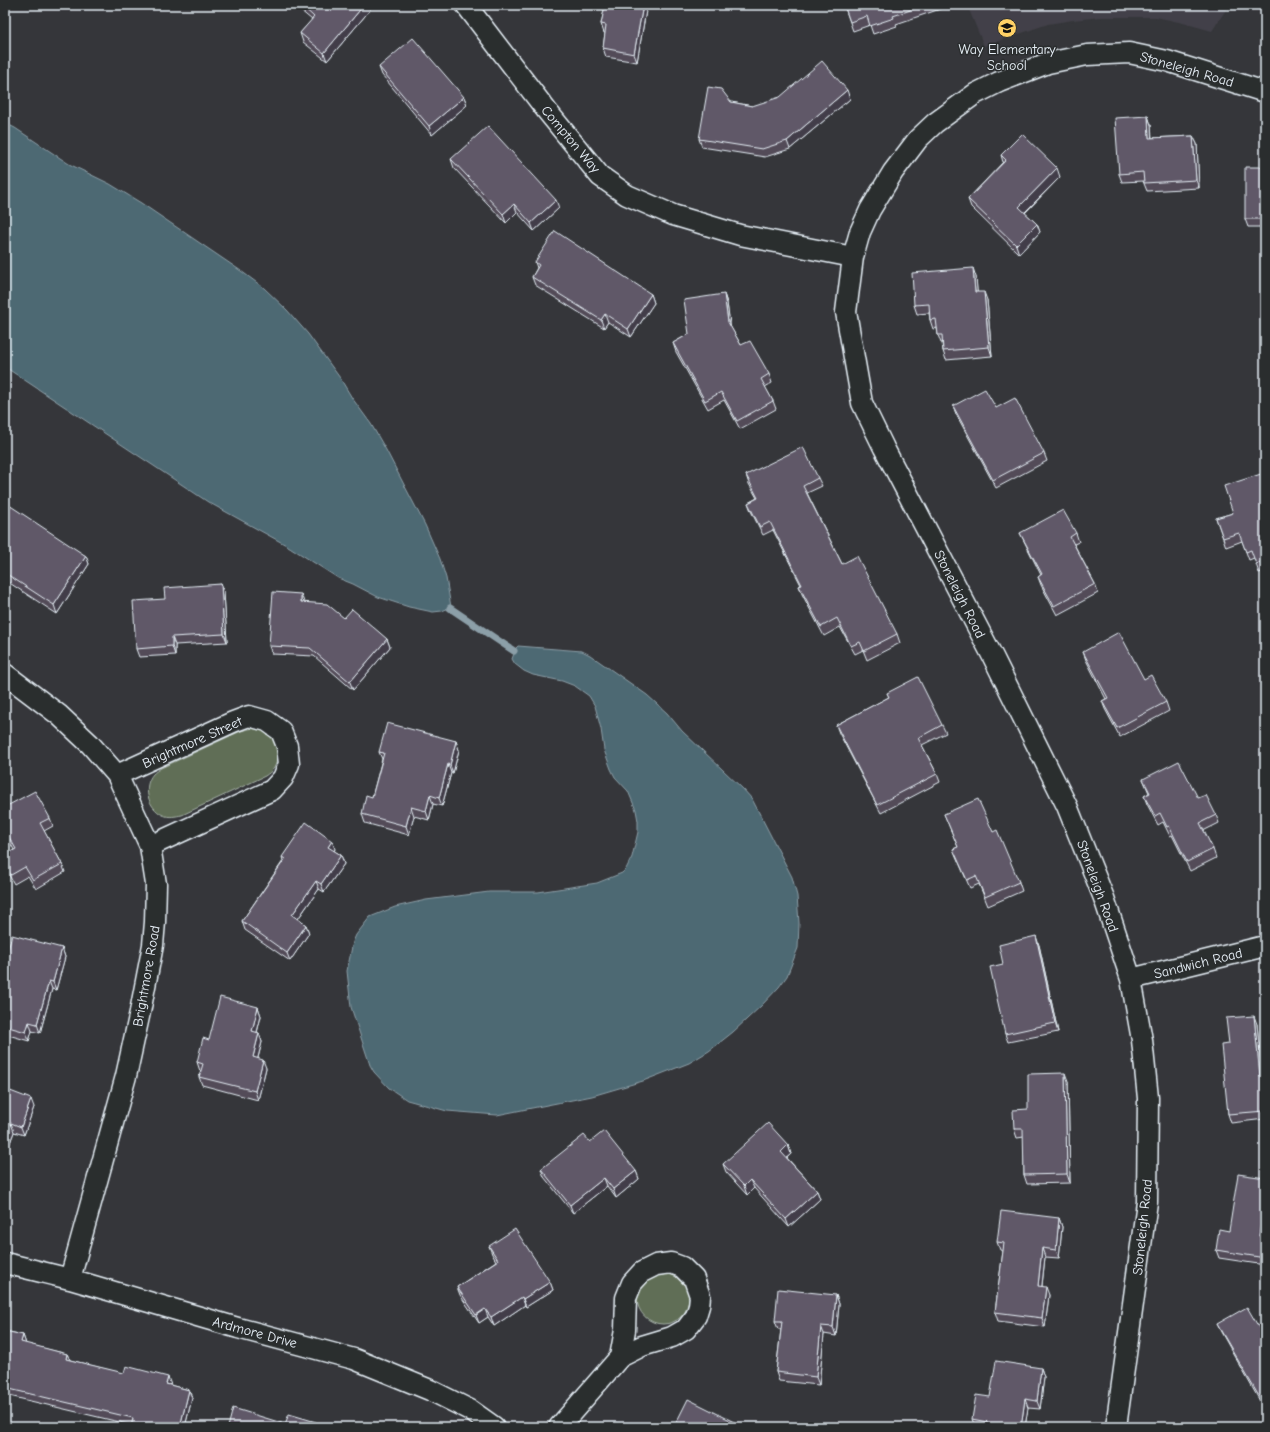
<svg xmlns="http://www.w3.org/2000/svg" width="1270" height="1432" font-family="'Comic Neue',sans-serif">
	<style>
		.built { fill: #424048 }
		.green { fill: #616e56; stroke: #a4b0a7 }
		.water { fill: #4e6973; stroke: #8c9fa8 }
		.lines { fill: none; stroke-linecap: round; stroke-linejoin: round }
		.stream { stroke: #8c9fa8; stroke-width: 7 }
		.minor-casing { stroke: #e8f1f8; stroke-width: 23 }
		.minor { stroke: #2a2d2e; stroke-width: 20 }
		.wall { fill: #534c59; stroke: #e8f1f8 }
		.shaded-wall { fill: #433e49; stroke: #e8f1f8 }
		.building { fill: #605868; stroke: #e8f1f8 }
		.labels { text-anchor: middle; stroke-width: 3; stroke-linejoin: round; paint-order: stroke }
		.poi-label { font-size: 14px; fill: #e8f1f8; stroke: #2a2d2e }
		.street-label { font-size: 14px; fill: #e8f1f8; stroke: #2a2d2e }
	</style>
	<rect width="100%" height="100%" fill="#35363a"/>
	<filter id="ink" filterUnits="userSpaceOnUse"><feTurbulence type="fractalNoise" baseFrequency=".025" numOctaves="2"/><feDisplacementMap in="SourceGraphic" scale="8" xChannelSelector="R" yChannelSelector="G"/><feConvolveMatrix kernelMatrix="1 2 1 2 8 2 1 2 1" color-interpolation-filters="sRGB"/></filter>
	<g filter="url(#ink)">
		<path class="built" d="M967 5H1229L1212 31 1183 23 1156 17H1101L1073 20 1048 24 984 46Z"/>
		<path class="green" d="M253 728C259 729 266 730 271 734 279 742 280 758 274 768 272 771 268 774 265 776L182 815C176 816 169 818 163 815 148 808 142 787 153 774 155 772 158 770 161 768L241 731Z
			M637 1298a26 26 0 1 1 52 0a26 26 0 1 1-52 0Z"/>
		<path class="water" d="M5 123 15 128 69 164 110 184 141 203 241 271 264 288 287 310 308 334 340 378 352 398 371 424 386 450 425 525 440 559 446 578 451 607 442 611 433 612 409 607 378 597 353 584 338 578 288 546 208 502 5 367Z
			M518 646 582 651 590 655 647 695 667 713 682 731 743 789 752 799 792 877 797 896 799 923 798 948 787 976 779 987 761 1006 733 1032 709 1051 689 1063 643 1081 592 1096 497 1115 447 1111 407 1100 389 1088 374 1072 370 1065 351 1007 347 971 353 942 356 935 370 917 395 907 426 900 489 892H538L597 883 622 873 626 869 632 857 638 832V821L636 810 628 791 615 777 611 769 604 750 601 729 595 706 589 696 575 686 562 681 533 675 524 671 515 664 512 659 516 648Z"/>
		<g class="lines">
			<path class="stream" d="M450 608 514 651"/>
			<defs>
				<path id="minor" d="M466 5 547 111 600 176 627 195 673 215 740 235 853 257
					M5 674 59 715 90 744 117 775 150 846 156 884 155 922 153 945 140 1012 126 1076 70 1279
					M117 775 233 722 249 716 267 721 281 731 287 746 289 764 283 778 272 790 150 846
					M1131 979 1265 946
					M5 1263 70 1279 238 1328 354 1359 430 1390 470 1410 494 1427
					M559 1427 620 1357 642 1346 672 1337 686 1329 696 1316 699 1306 700 1296 694 1279 682 1267 671 1263 656 1265 642 1272 632 1283 626 1298 625 1330 620 1357
					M1116 1427 1147 1202 1148 1098 1142 1040 1131 979 1104 898 1067 806 993 657 884 448 862 403 846 312 853 257 860 232 870 210 893 172 918 139 935 123 975 94 999 82 1048 63 1087 55 1129 53 1167 61 1265 92"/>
			</defs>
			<use href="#minor" class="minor-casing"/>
			<use href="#minor" class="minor"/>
		</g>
		<path class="wall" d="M294 5H368L370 10 327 61 303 42 300 33 312 20Z
			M598 5H647L637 62 606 57 603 48 605 33H604L601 24 605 6Z
			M844 5H948L949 6 896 24 897 26 873 34 870 25 853 31Z
			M379 67 464 97 467 105 432 135 382 75Z
			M850 99 790 149 765 157 702 147 699 139 731 102 752 106Z
			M1148 116 1151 125 1152 138 1193 136 1197 144 1199 188 1147 191 1143 181 1122 182 1119 174Z
			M1001 155 1060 177 1025 213 1037 224 1040 232 1019 254 971 207 968 199 1003 162Z
			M451 159 559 208 534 231 517 212 506 223 454 168Z
			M1265 167V227H1248L1245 219Z
			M535 262 651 294 654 303 631 337 608 322 604 328 535 285 532 277 537 268Z
			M976 277 977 292 987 300 992 356 946 360 943 351 942 343H941L938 335 937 328 933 329 930 320 929 313 917 314 914 305Z
			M724 294 727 303 730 326 741 345 769 374 772 383 765 387 773 401 776 409 740 429 724 400 708 409 676 352 673 343 689 334Z
			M953 406 996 408 1044 453 1047 461 996 488 956 414Z
			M1265 474V571L1259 573 1254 558 1249 560 1242 541 1226 547 1216 518 1233 513Z
			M746 475 818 478 822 486 807 493 842 564 897 634 900 643 867 660 863 650 855 654 840 627 824 636 802 594 799 586 801 585 773 530 763 535 751 511 748 503 757 498 749 484Z
			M5 512 86 556 89 564 57 614 5 580Z
			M1020 533H1076L1079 542 1074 544 1095 584 1098 593 1057 615 1041 585 1038 577 1041 575Z
			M221 584 224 592 227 642 175 645V655L139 657 136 649 165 599Z
			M304 602 344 618 387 639 390 647 353 690 314 656 272 654 269 646Z
			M1083 652 1144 679 1166 702 1169 711 1120 737 1105 709 1102 701 1106 699 1086 660Z
			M887 693 942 725 946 733 922 745 937 774 940 782 881 813 839 733 836 725 889 697Z
			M456 741 459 750 453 773H451L442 806 433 804 429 820 414 816 409 835 365 823 362 814 372 797 382 759 379 752Z
			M1143 779 1198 798 1216 815 1219 823 1203 831 1213 849 1216 858 1190 871 1172 835 1170 836 1163 822 1158 825 1147 804 1144 796 1149 793Z
			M5 807 50 818 53 826 44 831 62 864 65 872 36 889 28 876 14 884 5 868V855L14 850 5 833Z
			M944 814 993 832 1019 882 1022 891 988 906 979 884 970 888 953 849 958 847Z
			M335 849 334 851 341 855 344 864 324 892 319 889 298 919 306 925 309 933 290 961 245 930 242 921 283 861 282 857Z
			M1039 945 1058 1032 1008 1042 1005 1034 1003 964Z
			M62 948 65 957 56 990 52 989 40 1033 32 1031 29 1041 5 1034V962Z
			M258 1007 261 1016 257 1033H259L262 1042 258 1058 266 1068 258 1100 202 1085 199 1077 201 1071H200L197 1062 209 1040Z
			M1257 1024 1262 1076 1265 1075V1119L1231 1123 1228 1114 1229 1044Z
			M1068 1081 1070 1183 1027 1184 1024 1175V1137L1017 1138 1014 1129 1028 1109Z
			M5 1089 34 1107 24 1135 14 1132 5 1156Z
			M590 1142 636 1171 639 1179 616 1198 607 1186 573 1213 544 1177 541 1169Z
			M788 1145 791 1154 787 1158 817 1191 820 1199 789 1227 754 1188 747 1195 726 1172 723 1164Z
			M1265 1178V1224L1263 1236 1265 1237V1265L1219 1258 1216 1250Z
			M1059 1218 1062 1227 1059 1258 1045 1257 1042 1286 1049 1295 1045 1327 998 1321 995 1312 1003 1251 1000 1250 997 1242Z
			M489 1246 550 1282 553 1290 526 1307 525 1305 494 1326 488 1317 479 1323 460 1295 457 1287 496 1261 492 1254Z
			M836 1295 839 1304 836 1336 824 1334 819 1385 779 1381 776 1372 781 1329H778L775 1321Z
			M1217 1324 1265 1338V1410L1221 1332Z
			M5 1331 23 1335 26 1344 67 1354 70 1360 189 1390 192 1398 185 1427H131L132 1425 5 1395Z
			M1041 1368 1044 1377 1040 1409 1028 1408 1025 1427H975L972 1419Z"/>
		<path class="shaded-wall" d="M364 5H368L370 10 327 61 324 53Z
			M643 5H647L637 62 634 54Z
			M847 90 850 99 790 149 787 141Z
			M464 97 467 105 432 135 429 126Z
			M1148 116 1151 125 1152 147 1149 138Z
			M1193 136 1197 144 1199 188 1196 180Z
			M1057 168 1060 177 1022 215 1019 207Z
			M556 200 559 208 534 231 531 223Z
			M514 204 517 212 506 223 503 214Z
			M1037 224 1040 232 1019 254 1016 245Z
			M973 268 976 277 978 301 975 292Z
			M984 292 987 300 992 356 989 347Z
			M651 294 654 303 631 337 628 329Z
			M724 294 727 303 731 330 728 322Z
			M605 314 608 322 604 328 601 320Z
			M86 556 89 564 57 614 54 605Z
			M221 584 224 592 227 642 224 634Z
			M301 594 304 602H301Z
			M172 637 175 645V655L172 646Z
			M387 639 390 647 353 690 350 682Z
			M456 741 459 750 453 773 450 765Z
			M448 764 451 773 442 806 439 798Z
			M430 795 433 804 429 820 426 811Z
			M411 807 414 816 409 835 406 826Z
			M332 841 335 849 331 855 328 847Z
			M341 855 344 864 324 892 321 884Z
			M316 881 319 889 295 923 292 915Z
			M306 925 309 933 290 961 287 953Z
			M1036 936 1039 945 1058 1032 1055 1023Z
			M62 948 65 957 56 990 53 982Z
			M49 981 52 989 40 1033 37 1024Z
			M258 1007 261 1016 255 1040 252 1031Z
			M1254 1016 1257 1024 1263 1084 1260 1076Z
			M29 1022 32 1031 29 1041 26 1032Z
			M259 1033 262 1042 256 1065 253 1057Z
			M263 1060 266 1068 258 1100 255 1091Z
			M1065 1073 1068 1081 1070 1183 1067 1174Z
			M31 1099 34 1107 24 1135 21 1127Z
			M11 1123 14 1132 5 1156V1139Z
			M788 1145 791 1154 784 1160 781 1152Z
			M636 1171 639 1179 616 1198 613 1189Z
			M604 1178 607 1186 573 1213 570 1205Z
			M750 1180 754 1188 747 1195 744 1186Z
			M817 1191 820 1199 789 1227 786 1219Z
			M1265 1196V1224L1262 1244 1259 1236Z
			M1059 1218 1062 1227 1059 1258 1056 1250Z
			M1042 1248 1045 1257 1041 1294 1038 1286Z
			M550 1282 553 1290 526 1307 523 1299Z
			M1046 1287 1049 1295 1045 1327 1042 1318Z
			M836 1295 839 1304 836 1336 833 1327Z
			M522 1297 525 1305 494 1326 491 1317Z
			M485 1309 488 1317 479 1323 476 1315Z
			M821 1326 824 1334 819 1385 816 1377Z
			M23 1335 26 1344 21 1342Z
			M67 1354 71 1362 66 1359Z
			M1041 1368 1044 1377 1040 1409 1037 1401Z
			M168 1377 171 1385 166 1384Z
			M189 1390 192 1398 185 1427H180Z
			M1025 1399 1028 1408 1025 1427H1021Z
			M316 1422 318 1427H315Z
			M736 1423 737 1427H734Z"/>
		<path class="building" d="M301 5H364L324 53 300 33 314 17Z
			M605 5H643L634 54 603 48 606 25 601 24Z
			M844 5H925L893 16 894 18 870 26 867 16 850 22Z
			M413 38 464 97 429 126 379 67Z
			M822 61 847 90 787 141 762 149 699 139 708 87 721 89 731 102 752 106 780 97Z
			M1148 116 1149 138 1193 136 1196 180 1144 183 1143 172 1119 174 1115 118Z
			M488 126 556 200 531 223 514 204 503 214 451 159Z
			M1022 134 1057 168 1019 207 1037 224 1016 245 968 199 1006 160 1001 155Z
			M1245 167H1265V219H1245Z
			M555 231 651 294 628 329 605 314 601 320 532 277 539 265 535 262Z
			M973 268 975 292H984L989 347 943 351 942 335H938L936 319 930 320 929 304 914 305 912 273Z
			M724 294 728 322 741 345 750 341 769 374 761 379 773 401 737 421 721 392 705 401 673 343 689 334 684 300Z
			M985 389 996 408 1015 398 1044 453 993 480 953 406Z
			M803 447 818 478 803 486 842 564 857 556 897 634 864 651 860 642 851 646 837 618 821 627 799 586 802 585 770 522 760 527 748 503 758 498 746 475Z
			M1264 473 1265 474V561L1256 564 1251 550 1246 552 1239 533 1223 538 1216 518 1233 513 1224 486Z
			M9 505 86 556 54 605 5 573V512Z
			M1063 510 1076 533 1070 537 1095 584 1054 606 1038 577 1042 574 1020 533Z
			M221 584 224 634 172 637V646L136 649 133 601 165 599 164 588Z
			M273 592 301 594V602L327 604 344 618 352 609 387 639 350 682 310 648 269 646Z
			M1119 632 1144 679 1151 675 1166 702 1117 728 1102 701 1108 698 1083 652Z
			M918 677 942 725 918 738 937 774 877 805 836 725 889 697 887 693Z
			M387 723 456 741 450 765 448 764 439 798 430 795 426 811 411 807 406 826 362 814 366 795 372 797 384 753 379 752Z
			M1179 761 1198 798 1206 795 1216 815 1200 823 1213 849 1187 862 1169 826 1167 827 1160 813 1155 816 1144 796 1150 793 1143 779Z
			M35 791 50 818 40 823 62 864 33 880 25 867 11 875 5 865V855L16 849 5 830V807Z
			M978 799 993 832 997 830 1019 882 985 897 976 876 967 880 953 849 958 847 944 814Z
			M306 822 332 841 328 847 341 855 321 884 316 881 292 915 306 925 287 953 242 921 285 859 282 857Z
			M12 935 62 948 53 982 49 981 37 1024 29 1022 26 1032 5 1026V962Z
			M1036 936 1055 1023 1005 1034 990 967 1003 964 999 945Z
			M220 997 258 1007 252 1031 259 1033 253 1057 263 1060 255 1091 199 1077 203 1064 197 1062 203 1038 209 1040Z
			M1254 1016 1260 1076 1265 1075V1111L1228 1114 1221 1045 1229 1044 1226 1018Z
			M1065 1073 1067 1174 1024 1175 1023 1129H1014L1013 1110 1028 1109V1074Z
			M5 1089 31 1099 21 1127 11 1123 5 1139Z
			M768 1123 788 1145 781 1152 817 1191 786 1219 750 1180 744 1186 723 1164Z
			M604 1131 636 1171 613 1189 604 1178 570 1205 541 1169 584 1135 590 1142Z
			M1238 1174 1265 1178V1196L1259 1236 1265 1237V1258L1216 1250 1219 1229 1229 1231Z
			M1001 1211 1059 1218 1056 1250 1042 1248 1038 1286 1046 1287 1042 1318 995 1312 1004 1243 997 1242Z
			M515 1229 550 1282 523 1299 522 1297 491 1317 485 1309 476 1315 457 1287 498 1260 489 1246Z
			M778 1289 836 1295 833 1327 821 1326 816 1377 776 1372 782 1321H775Z
			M1247 1307 1265 1338V1404L1264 1405 1217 1324Z
			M5 1331 23 1335 21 1342 67 1354 66 1359 124 1373 126 1366 168 1377 166 1384 189 1390 180 1427H170L155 1423V1427H131L133 1418 5 1388Z
			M996 1361 1041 1368 1037 1401 1025 1399 1021 1427H986L987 1422 972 1419 976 1395 990 1397Z
			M688 1399 736 1423 734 1427H674Z
			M233 1408 285 1424 289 1414 316 1422 315 1427H228Z"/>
	</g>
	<defs>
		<symbol id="school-disc" viewBox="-11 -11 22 22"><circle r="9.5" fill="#ffd166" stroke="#2a2d2e"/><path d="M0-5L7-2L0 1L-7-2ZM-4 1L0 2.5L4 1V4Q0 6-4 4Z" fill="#111"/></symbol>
	</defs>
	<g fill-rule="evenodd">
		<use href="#school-disc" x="996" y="17" width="22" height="22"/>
	</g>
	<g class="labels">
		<g class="poi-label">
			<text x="1007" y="54">Way Elementary<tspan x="1007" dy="16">School</tspan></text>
		</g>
		<g class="street-label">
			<text transform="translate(1187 69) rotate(16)" y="5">Stoneleigh Road</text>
			<text transform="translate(571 139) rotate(50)" y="5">Compton Way</text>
			<text transform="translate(960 594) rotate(63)" y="5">Stoneleigh Road</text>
			<text transform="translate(192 742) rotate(-24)" y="5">Brightmore Street</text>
			<text transform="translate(1098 886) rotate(70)" y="5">Stoneleigh Road</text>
			<text transform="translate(1198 963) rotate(-14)" y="5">Sandwich Road</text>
			<text transform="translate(146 976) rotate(-80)" y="5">Brightmore Road</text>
			<text transform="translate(1142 1227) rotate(-84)" y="5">Stoneleigh Road</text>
			<text transform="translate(255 1332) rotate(15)" y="5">Ardmore Drive</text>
		</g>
	</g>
	<rect width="1270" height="1432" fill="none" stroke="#2a2d2e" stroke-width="20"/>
	<rect x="10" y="10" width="1250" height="1412" fill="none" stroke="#e8f1f8" stroke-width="1.5" filter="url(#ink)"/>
</svg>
